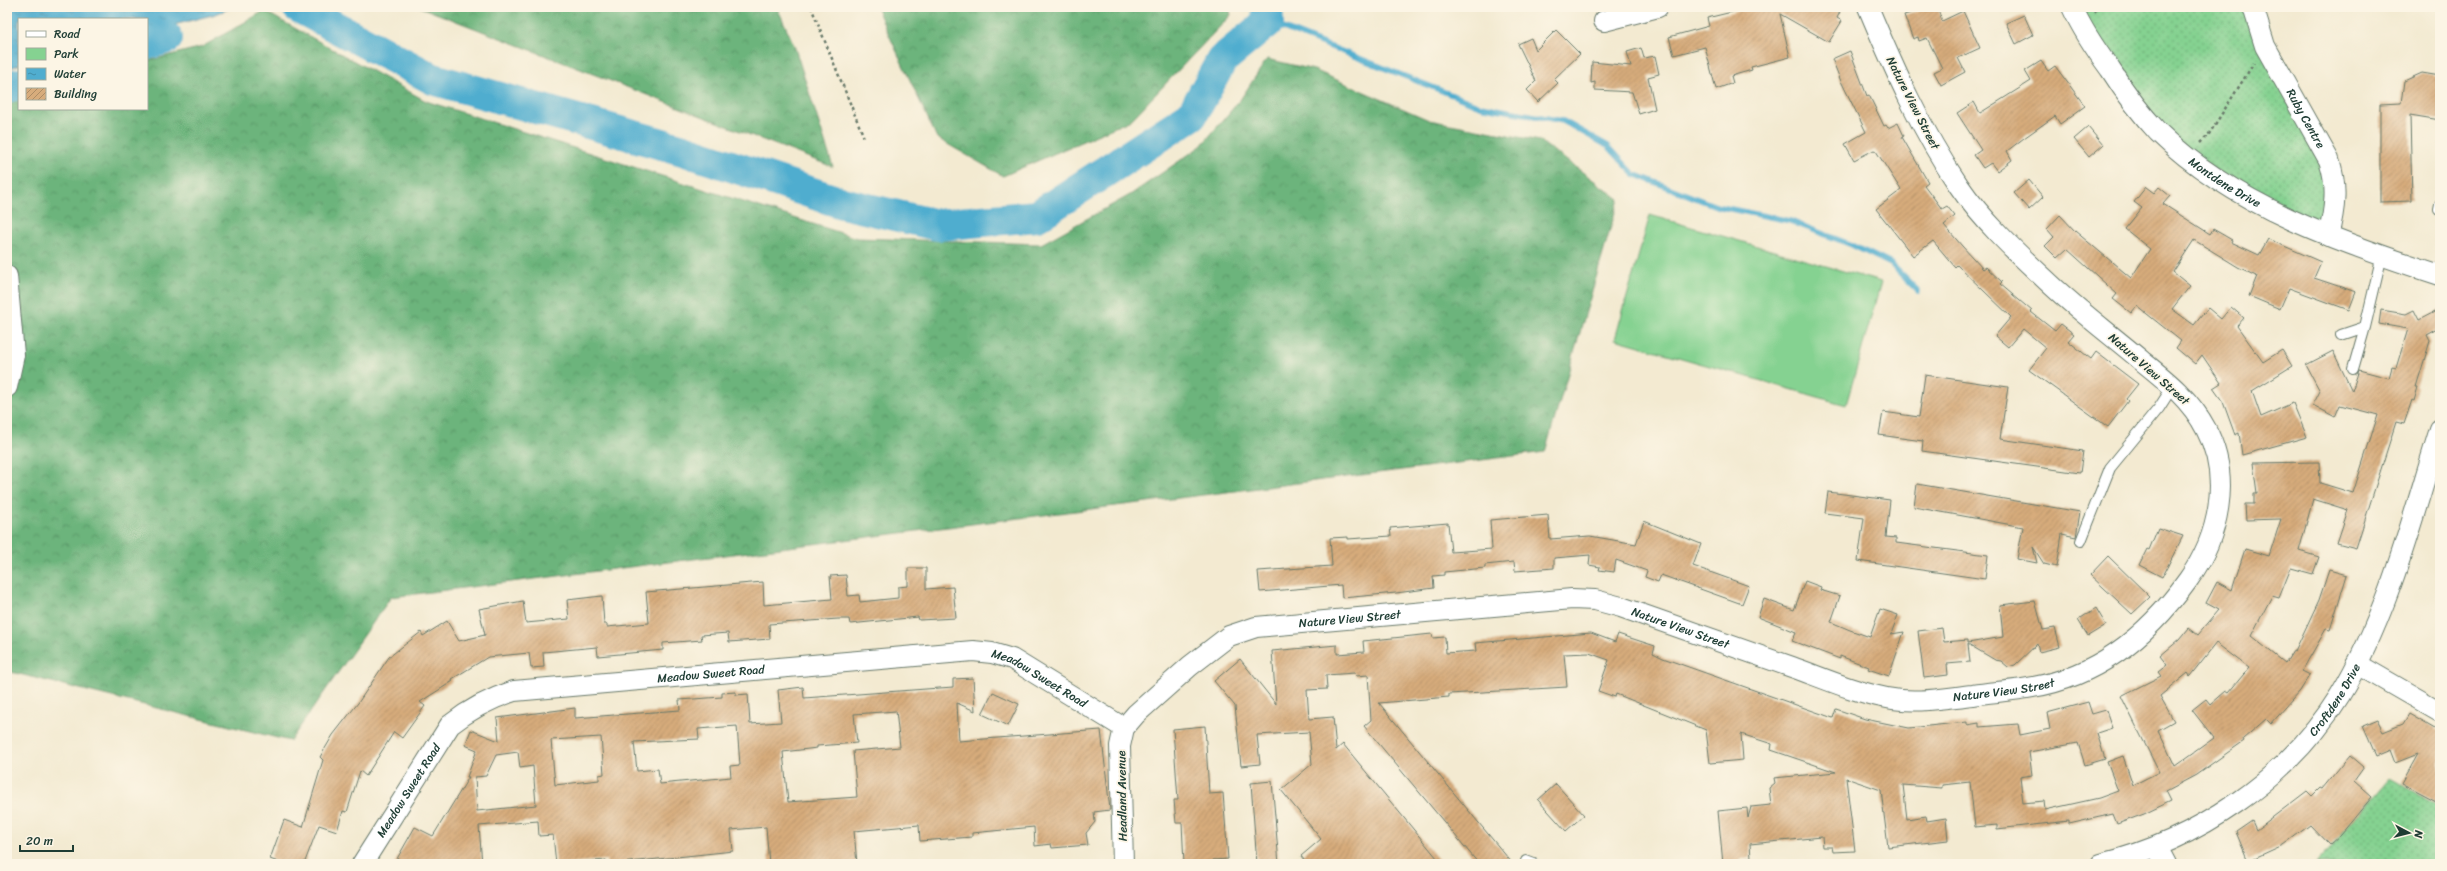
<svg xmlns="http://www.w3.org/2000/svg" width="2447" height="871" font-family="Sriracha,sans-serif">
	<style>
		.grass { fill: url(#grass-dots); stroke: #528862 }
		.forest { fill: url(#forest-crowns); stroke: #467858 }
		.green { fill: #85d291; stroke: #528862 }
		.water { fill: url(#water-ripples); stroke: #387582 }
		.lines { fill: none; stroke-linecap: round; stroke-linejoin: round }
		.stream { stroke: #50adcf; stroke-width: 5.5 }
		.river { stroke: #50adcf; stroke-width: 32 }
		.building { fill: url(#building-hatch); fill-rule: evenodd }
		.lane-casing { stroke: #697a6b; stroke-width: 12 }
		.street-casing { stroke: #697a6b; stroke-width: 22 }
		.path { stroke: #697a6b; stroke-width: 2.5; stroke-dasharray: 3 3; stroke-linecap: butt }
		.lane { stroke: #fff; stroke-width: 10 }
		.street { stroke: #fff; stroke-width: 20 }
		.labels { text-anchor: middle; stroke-width: 3.5; stroke-linejoin: round; paint-order: stroke }
		.street-label { font-size: 12px; fill: #1f3d34; stroke: #fcf5e5 }
	</style>
	<defs>
		<pattern id="grass-dots" width="8" height="8" patternUnits="userSpaceOnUse"><rect width="8" height="8" fill="#85d291"/><path d="M2 2h.1M6 6h.1" fill="none" stroke="#6cac77" stroke-width="1.8" stroke-linecap="round"/></pattern>
		<pattern id="forest-crowns" width="20" height="18" patternUnits="userSpaceOnUse"><rect width="20" height="18" fill="#6cb47b"/><path d="M2 6a3 3 0 1 1 6 0M12 15a3 3 0 1 1 6 0" fill="none" stroke="#589466"/></pattern>
		<pattern id="water-ripples" width="26" height="14" patternUnits="userSpaceOnUse"><rect width="26" height="14" fill="#50adcf"/><path d="M2 4q2-2 4 0t4 0M15 11q2-2 4 0t4 0" fill="none" stroke="#428ea9"/></pattern>
		<pattern id="building-hatch" width="6" height="6" patternUnits="userSpaceOnUse"><rect width="6" height="6" fill="#d7ac7c"/><path d="M-1 1l2-2M0 6l6-6M5 7l2-2" fill="none" stroke="#ae8d66"/></pattern>
	</defs>
	<rect width="100%" height="100%" fill="#fcf5e5"/>
	<filter id="ink" filterUnits="userSpaceOnUse"><feTurbulence type="fractalNoise" baseFrequency=".025" numOctaves="2"/><feDisplacementMap in="SourceGraphic" scale="8" xChannelSelector="R" yChannelSelector="G"/><feConvolveMatrix kernelMatrix="1 2 1 2 8 2 1 2 1" color-interpolation-filters="sRGB"/></filter>
	<filter id="wash" filterUnits="userSpaceOnUse"><feTurbulence type="fractalNoise" baseFrequency=".012" numOctaves="4" result="noise"/><feDisplacementMap in="SourceGraphic" scale="16" xChannelSelector="R" yChannelSelector="G"/><feGaussianBlur stdDeviation="0.9" result="paint"/><feColorMatrix in="noise" values="0 0 0 0 0 0 0 0 0 0 0 0 0 0 0 0 0 1.4 0 .05"/><feComposite in="paint" operator="in"/></filter>
	<g filter="url(#wash)">
		<rect width="100%" height="100%" fill="#f3ead1"/>
		<path class="grass" d="M2072 7H2253L2329 160V235L2281 214 2159 131Z
			M2390 778 2440 806V864H2316Z"/>
		<path class="forest" d="M420 7H777L794 45 833 167Z
			M876 7H1229L1231 15 1131 120 1003 176 937 138Z
			M264 11 426 101 857 238 1041 244 1130 195 1201 146 1240 100 1267 59 1314 70 1429 120 1540 141 1619 199 1545 452 391 597 290 741 7 671V99L19 96V109H147V61L202 47Z"/>
		<path class="green" d="M1650 215 1881 282 1846 405 1615 339Z"/>
		<path class="water" d="M7 7H233L216 14 147 32V19H19V65L7 69Z"/>
		<g class="lines">
			<path class="stream" d="M1268 22 1480 106 1563 121 1608 146 1634 174 1716 206 1790 221 1852 245 1891 264 1918 291"/>
			<path class="river" d="M298 7 433 79 683 150 842 203 937 225 1037 216 1192 115 1222 60 1268 22 1267 7
				M147 44 167 38
				M7 87 19 84"/>
		</g>
		<g id="blocks">
			<path class="building" d="M1753 7H1832L1840 12 1837 18 1842 21 1829 42 1780 14 1790 57 1751 67 1752 70 1731 76 1733 83 1716 89 1705 47 1674 55 1669 37 1709 26 1707 18Z
				M1932 7H1937L1942 21 1963 11 1980 48 1958 58 1965 72 1941 85 1934 72 1942 68 1927 38 1919 41 1918 37 1913 39 1904 15Z
				M2024 15 2033 35 2016 44 2006 23Z
				M1556 30 1580 54 1554 79 1558 83 1538 102 1527 90 1536 81 1518 44 1531 38 1536 50Z
				M1641 48 1644 58 1655 56 1659 74 1648 77 1655 109 1639 114 1632 92 1595 90V82L1591 83 1592 62 1631 66 1627 52Z
				M1850 51 1867 96 1869 95 1884 126 1886 125 1888 128 1898 123 1904 136 1902 137 1928 182 1924 185 1942 209 1947 206 1955 216 1944 225 1962 246 1983 269 1986 267 2002 282 2000 284 2032 311 2031 312 2055 331 2061 324 2074 334 2068 341 2091 359 2096 352 2138 384 2126 399 2128 401 2108 427 2029 370 2046 348 2034 338 2023 329 2008 347 1995 336 2011 317 1957 265 1955 267 1933 241 1913 256 1876 209 1901 190 1876 151 1874 150 1854 160 1845 144 1866 132 1840 79 1832 59Z
				M2041 61 2048 71 2055 66 2085 106 2060 124 2055 116 2024 138 2007 151 2012 160 1997 171 1991 163 1983 168 1974 155 1981 150 1957 113 1974 102 1980 113 2004 98 2031 81 2025 71Z
				M2422 73 2440 76V120L2410 115 2412 201 2380 202V104L2401 103 2404 81Z
				M2088 127 2103 145 2089 157 2074 139Z
				M2029 180 2043 197 2029 210 2014 193Z
				M2146 187 2154 193 2159 187 2170 196 2163 204 2210 234 2213 229 2232 240 2231 242 2259 255 2268 239 2321 262 2314 278 2356 292 2349 310 2289 288 2280 309 2249 296 2257 276 2238 267 2194 240 2173 272 2190 286 2172 309 2194 325 2208 308 2221 319 2231 307 2244 318 2237 326 2263 362 2282 350 2292 366 2252 391 2261 417 2293 403 2307 437 2242 455 2239 433 2235 435 2223 402 2213 388 2221 383 2202 355 2195 364 2176 348 2181 341 2137 306 2131 313 2113 299 2117 294 2067 249 2057 258 2045 246 2054 237 2047 229 2060 215 2075 231 2131 278 2150 249 2125 229 2142 208 2134 202Z
				M2440 309V328L2427 335 2430 341 2416 387H2418L2414 401 2412 400 2404 424 2396 422 2356 548 2337 543 2348 510 2313 499 2299 551 2319 557 2313 574 2291 568 2279 598 2272 596 2251 636 2285 663 2293 650 2295 651 2319 600 2329 570 2347 575 2330 630 2326 629 2302 671 2310 675 2300 691 2271 724 2266 719 2243 739 2244 741 2196 775 2166 791 2171 801 2144 814 2117 824 2113 814 2069 824V821L1997 829V825L1975 827 1970 782 1942 785V788L1903 785 1907 819 1926 816 1927 821 1946 818 1948 840 1888 847 1881 790 1846 778 1855 851 1833 852 1832 847H1823L1822 837 1750 844 1751 858 1741 859 1735 864H1723L1718 811 1747 808 1748 818 1751 807 1771 805 1769 788 1775 783 1774 778 1836 772 1771 750 1772 744 1741 734 1743 760 1710 763 1706 730 1616 694 1615 697 1598 691 1609 660 1589 653 1564 654 1567 687 1449 694V697L1379 703 1513 864H1479L1364 726 1371 720 1368 675 1356 676 1355 673 1326 675 1327 689 1307 690 1309 719 1333 717 1336 750 1343 744 1442 864H1307L1301 856 1321 839 1281 790 1312 764 1309 732 1257 735 1260 764 1241 766 1235 706 1214 681 1240 659 1276 704 1272 651 1337 645V654L1364 652 1363 641 1432 634 1433 638 1445 637 1446 653 1476 651 1475 643 1591 633 1615 642 1618 634 1655 646 1653 653 1663 658 1833 718 1836 709 1865 719 1909 728 1967 722V725L1979 723V727L2018 724 2020 735 2050 729 2047 713 2088 702 2092 714 2106 710 2112 728 2097 733 2105 759 2085 765 2078 743 2029 752 2032 775 2020 777 2023 803 2044 801 2045 810 2099 798 2118 791 2107 762 2123 756 2133 785 2159 772 2121 696 2161 676 2158 672 2167 665 2160 656 2179 640 2189 628 2198 635 2219 610 2206 603 2217 582 2232 590 2245 549 2269 556 2281 519 2246 520 2245 504H2254V493H2257L2253 463 2319 462 2320 483 2353 493 2378 415 2340 405 2335 417 2313 405 2320 391 2306 365 2333 351 2352 391 2359 370 2389 378 2392 367 2396 368 2408 329 2379 324 2381 310 2406 314 2414 310 2419 320ZM2216 643 2249 668 2228 693 2225 691 2210 704 2206 699 2192 710 2214 738 2175 766 2158 730 2174 721 2160 696 2188 673 2190 676Z
				M1925 375 2008 387 2000 439 2083 451 2080 473 1922 451 1923 441 1879 435 1883 412 1919 417Z
				M1917 484 2080 512 2076 537 2062 534 2057 567 2044 564 2033 547 2037 563 2017 559 2023 527 1914 507Z
				M1828 492 1890 500 1886 537 1896 538V543L1988 555 1985 579 1858 561 1864 518 1825 513Z
				M1548 515 1550 539 1590 536 1636 544 1644 521 1701 544 1693 566 1749 586 1742 604 1661 575 1658 582 1645 577 1647 571 1616 560 1614 572 1599 570 1600 567 1589 565 1590 555 1554 558V568L1515 571 1514 562 1485 565V568L1444 572V575L1433 576 1434 588 1396 593 1342 598 1341 585 1260 592 1258 571 1332 566 1330 538 1348 537V539L1391 536 1390 528 1448 523 1451 552 1492 549 1490 520Z
				M2158 528 2183 536 2162 577 2139 565 2147 549 2149 550Z
				M2108 556 2150 597 2132 614 2090 575Z
				M908 568H926V589L953 587 956 618 919 620 918 617 850 624 849 619H838L769 624 770 639 729 642 728 633 701 635 702 640 663 643V650L598 656 597 647 543 652 544 667 531 668 529 653 488 657 452 679 453 681 420 702 425 706 402 738 394 732 366 776 360 771 347 812 343 811 337 831 319 825 304 864H283L270 859 284 820 303 827 323 760 320 757 333 735 358 703 389 657 421 632 423 636 447 621 459 641 485 635 479 609 523 601 526 623 569 619 567 600 602 596 604 624H607V627L649 623 646 592 763 582 764 605 832 599 830 576 846 575 848 596 859 595 860 602 898 598V587L908 586Z
				M1805 581 1821 587 1820 590 1840 596 1831 622 1850 630 1870 637 1880 609 1898 615 1891 634 1904 632 1889 676 1868 669 1869 667 1840 656V659L1792 641 1796 632 1758 617 1764 599 1794 610Z
				M2035 601 2043 630 2055 628 2060 647 2039 652 2037 644 2015 665 2008 667 2001 661 1995 660 1968 644 1970 662 1947 664 1948 675 1924 678 1918 631 1942 628 1944 642 1968 640V643L2003 637 2000 605Z
				M2096 608 2106 625 2088 636 2078 620Z
				M973 678 975 711 957 703 959 741 1101 730 1110 810 1094 812 1095 822 1086 833 1088 845 1052 848 1051 844 1035 846 1034 827 972 833V837L920 841 919 825 854 831 857 864H769L766 827 731 830 733 851 611 864H607L606 860 556 864 553 835 539 836 538 821 479 826 482 864H394L415 827 433 836 469 777H467L477 750 465 745 471 730 499 741 497 718 575 708V718L680 710 679 700 722 697V693L736 692V695L748 694 750 724 781 722 778 690 803 687 804 698 953 687V679ZM896 711 900 747 853 751 857 797 788 802 783 752 817 748V746L857 743 854 714ZM737 726 740 765 730 766 731 777 660 784 658 769 637 771 634 742 699 739 698 729ZM601 737 604 774 599 775V780L555 785 551 740ZM518 752 520 768 533 766 536 805 477 811 475 777 486 776 496 755Z
				M993 692 1019 704 1008 726 982 714Z
				M2409 714 2440 732V803L2402 783 2418 754 2395 763 2390 750 2376 756 2363 726 2377 720 2383 732 2403 724Z
				M1205 726 1209 794 1223 793 1228 859 1213 860V864H1184L1182 823H1176L1174 800H1178L1173 729Z
				M2350 755 2364 767 2354 781 2372 797 2341 834 2329 845 2310 825 2283 845 2248 861 2236 832 2252 821 2256 830 2307 791 2312 796 2320 788 2322 789Z
				M1272 781 1279 864H1257L1251 783Z
				M1556 784 1584 815 1566 831 1538 800Z"/>
		</g>
	</g>
	<g filter="url(#ink)">
		<use href="#blocks" fill-opacity="0" stroke="#697a6b" stroke-width="1"/>
		<g class="lines">
			<defs>
				<path id="lane" d="M2439 209 2440 204
					M2341 335 2365 327
					M2353 369 2365 327 2382 255
					M2081 541 2110 468 2159 408 2173 386
					M1526 861 1534 864"/>
				<g id="street">
					<path id="s1" d="M2072 7C2082 29 2096 50 2110 69 2124 91 2140 113 2158 132 2234 206 2341 243 2440 275"/>
					<path id="s2" d="M2253 7 2265 46 2329 160C2338 186 2335 209 2328 236"/>
					<path d="M1604 21 1658 7"/>
					<path d="M7 276 14 355 7 387"/>
					<path d="M2357 664 2440 712"/>
					<path d="M2157 847 2166 864"/>
					<path id="s3" d="M362 864 450 725C470 709 489 699 514 691L973 651 992 653 1012 659 1124 728"/>
					<path id="s4" d="M1123 864 1120 746 1124 728 1136 714 1190 666 1229 636 1256 627 1572 599 1595 600 1621 607C1678 627 1735 647 1792 667 1823 678 1854 692 1887 698 1916 704 1944 698 1973 695 1993 692 2013 691 2033 687 2099 676 2150 633 2188 580 2219 537 2232 478 2206 429 2191 400 2167 381 2142 361 2110 334 2075 308 2045 279 2015 251 1982 220 1959 186 1921 130 1894 69 1868 7"/>
					<path id="s5" d="M2101 864C2197 841 2288 779 2340 695 2389 614 2412 518 2440 429"/>
				</g>
			</defs>
			<use href="#lane" class="lane-casing"/>
			<use href="#street" class="street-casing"/>
			<path class="path" d="M811 7 865 140
				M2094 12 2099 7
				M2200 143 2209 134 2254 63"/>
			<use href="#lane" class="lane"/>
			<use href="#street" class="street"/>
		</g>
	</g>
	<g class="labels">
		<g class="street-label">
			<text transform="translate(1913 103) rotate(63)" y="4">Nature View Street</text>
			<text dy="4" stroke="none"><textPath href="#s2" startOffset="124">Ruby Centre</textPath></text>
			<text dy="4" stroke="none"><textPath href="#s1" startOffset="236">Montdene Drive</textPath></text>
			<text transform="translate(2149 369) rotate(41)" y="4">Nature View Street</text>
			<text dy="4" stroke="none"><textPath href="#s4" startOffset="399">Nature View Street</textPath></text>
			<text dy="4" stroke="none"><textPath href="#s4" startOffset="735">Nature View Street</textPath></text>
			<text dy="4" stroke="none"><textPath href="#s3" startOffset="435">Meadow Sweet Road</textPath></text>
			<text dy="4" stroke="none"><textPath href="#s3" startOffset="771">Meadow Sweet Road</textPath></text>
			<text dy="4" stroke="none"><textPath href="#s4" startOffset="1071">Nature View Street</textPath></text>
			<text dy="4" stroke="none"><textPath href="#s5" startOffset="293">Croftdene Drive</textPath></text>
			<text dy="4" stroke="none"><textPath href="#s3" startOffset="87">Meadow Sweet Road</textPath></text>
			<text transform="translate(1122 796) rotate(-91)" y="4">Headland Avenue</text>
		</g>
	</g>
	<rect width="2447" height="871" fill="none" stroke="#fcf5e5" stroke-width="24"/>
	<rect x="18" y="18" width="130" height="92" fill="#fcf5e5" stroke="#a4ab9e"/>
	<rect x="26" y="31" width="20" height="6" fill="#ffffff" stroke="#a4ab9e"/>
	<text x="54" y="38" font-size="12" fill="#1f3d34">Road</text>
	<rect x="26" y="48" width="20" height="12" fill="#85d291" stroke="#a4ab9e"/>
	<text x="54" y="58" font-size="12" fill="#1f3d34">Park</text>
	<rect x="26" y="68" width="20" height="12" fill="url(#water-ripples)" stroke="#a4ab9e"/>
	<text x="54" y="78" font-size="12" fill="#1f3d34">Water</text>
	<rect x="26" y="88" width="20" height="12" fill="url(#building-hatch)" stroke="#a4ab9e"/>
	<text x="54" y="98" font-size="12" fill="#1f3d34">Building</text>
	<g transform="translate(2409 833) rotate(97)" stroke="#fcf5e5" stroke-width="3" paint-order="stroke">
	<path d="M0-3L7 15L0 10L-7 15Z" fill="#1f3d34"/>
	<text y="-6" font-size="11" font-weight="bold" text-anchor="middle" fill="#1f3d34">N</text>
	</g>
	<path d="M20 845v6h53v-6" fill="none" stroke="#1f3d34" stroke-width="2"/>
	<text x="26" y="845" font-size="12" fill="#1f3d34" stroke="#fcf5e5" stroke-width="3" paint-order="stroke">20 m</text>
</svg>
